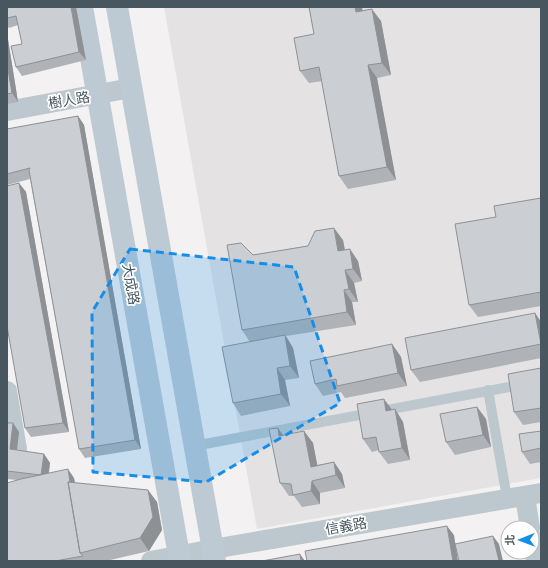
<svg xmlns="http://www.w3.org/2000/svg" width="548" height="568" font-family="Roboto,'Noto Sans TC',sans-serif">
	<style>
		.education { fill: #e4e2e3 }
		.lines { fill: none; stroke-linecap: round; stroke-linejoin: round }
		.lane { stroke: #bcc8ce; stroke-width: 10 }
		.street { stroke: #bcc8ce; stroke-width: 20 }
		.secondary { stroke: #bdcad3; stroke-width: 22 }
		.wall { fill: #afb2b6 }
		.shaded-wall { fill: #8e9194 }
		.building { fill: #cbcfd4; stroke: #8e9194 }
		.marked { fill: #158eea; fill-opacity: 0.2; stroke: #158eea; stroke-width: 3; stroke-dasharray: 8 5; stroke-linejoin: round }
		.labels { text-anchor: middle; stroke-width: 3.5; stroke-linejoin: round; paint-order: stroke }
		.street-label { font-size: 14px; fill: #48575f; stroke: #fff }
	</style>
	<rect width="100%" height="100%" fill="#f3f1f1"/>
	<path class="education" d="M164 7H541V478L257 529Z"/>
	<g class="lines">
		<path class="lane" d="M488 390 507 498
			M194 446 541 381"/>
		<path class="street" d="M7 111 131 88
			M7 391 17 449
			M525 496 530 528
			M532 538 536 561
			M151 561 213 549 541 493"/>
		<path class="secondary" d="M82 7 180 561
			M117 7 215 561"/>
	</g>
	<path class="wall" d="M7 7H76L86 60 22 76 16 67 22 44 18 25 9 28 7 26Z
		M309 7H362V11L381 21 391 75 377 78 396 180 348 189 339 176 322 81 309 83 300 71 314 34Z
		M7 33 18 102 7 104Z
		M78 116 84 125 141 449 85 458 79 449 30 179 7 185V129Z
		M19 183 26 192 69 432 31 437 25 428Z
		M541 198V306L478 317 469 305 496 217Z
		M343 240 345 250 358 261 362 281 354 283 358 302H352L356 325 286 336 293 348 299 378 285 380 290 406 241 416 233 403 250 342 242 330 253 255Z
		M535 313 541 322V358L420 382 411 370Z
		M392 344 401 357 407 386 345 398 341 392 323 396 315 384Z
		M541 368V422L523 425 514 412Z
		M477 407 486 419 491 447 455 455 446 442Z
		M395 409 403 422 410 460 388 464 379 452V450L372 452 363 439 392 410Z
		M7 423 19 432 17 450 44 454 50 463 49 473 74 478 75 483 148 490 157 502 162 530 149 551 106 561H7L17 480 7 479Z
		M278 428 283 435 304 431 313 443 317 465 334 462 342 474 345 488 320 493V504L302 507 294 496H289L280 483Z
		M541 431V462L530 464 522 452Z"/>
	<path class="shaded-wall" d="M71 7H76L86 60 79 52Z
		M355 7H362L365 24 356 12Z
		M372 9 381 21 391 75 382 63Z
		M7 33 18 102 12 93 7 64Z
		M368 65 377 78 396 180 387 167Z
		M78 116 84 125 141 449 135 440Z
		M19 183 26 192 69 432 63 423Z
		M334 228 343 240 347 263 338 251Z
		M350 249 358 261 362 281 353 269Z
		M345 270 354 283 358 302 349 289Z
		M344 290 352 302 356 325 347 312Z
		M535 313 541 322V344Z
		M285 335 293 348 299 378 290 366Z
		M392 344 401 357 407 386 398 373Z
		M277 368 285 380 290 406 281 394Z
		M384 399 393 411H386Z
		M477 407 486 419 491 447 483 435Z
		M395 409 403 422 410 460 402 448Z
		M13 423 19 432 16 458 10 449Z
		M278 428 286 440 279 436Z
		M304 431 313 443 320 479 311 467Z
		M44 454 50 463 47 484 41 475Z
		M334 462 342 474 345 488 336 475Z
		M68 469 74 478 87 551 82 552Z
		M312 481 320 493V504L311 491Z
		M148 490 157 502 162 530 149 551 140 538Z
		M447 526 454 535 458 561H453Z
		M493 536 499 544 503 561H499Z
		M300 554 305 561H301Z"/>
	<path class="building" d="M7 7H71L79 52 16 67 11 46 22 44 16 16 7 18Z
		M309 7H355L356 12 372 9 382 63 368 65 387 167 339 176 319 67 300 71 294 38 314 34Z
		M7 64 12 93 7 94Z
		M78 116 135 440 79 449 29 170 30 168 7 174V129Z
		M19 183 63 423 25 428 7 326V186Z
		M541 198V292L469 305 455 224 496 217 494 206Z
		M334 228 338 251 350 249 353 269 345 270 349 289 344 290 347 312 242 330 227 245 241 243 253 255 308 246 315 231Z
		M535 313 541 344 411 370 405 338Z
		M285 335 290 366 277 368 281 394 233 403 222 347Z
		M392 344 398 373 337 386 336 379 315 384 310 361Z
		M541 368V408L514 412 508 374Z
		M384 399 386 411 395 409 402 448 379 452 376 437 363 439 357 404Z
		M477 407 483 435 446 442 440 414Z
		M7 423H13L10 449 44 454 41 475 7 471Z
		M278 428 279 436 304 431 311 467 334 462 336 475 312 481 311 491 293 495 291 484 280 483 269 429Z
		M541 431V448L522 452 519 434Z
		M68 469 70 482H68L80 553 83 556 55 561H7V483L21 479Z
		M68 482 148 490 153 517 140 538 80 553Z
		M447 526 453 561H307L305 551Z
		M493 536 499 561H459L455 544Z
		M300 554 301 561H262Z"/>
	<path class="marked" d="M130 249 294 267 340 403 206 482 93 472 92 312Z"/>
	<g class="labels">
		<g class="street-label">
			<text transform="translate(69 100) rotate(-10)" y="5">樹人路</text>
			<text transform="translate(131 284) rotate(80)" y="5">大成路</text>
			<text transform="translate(346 526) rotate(-10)" y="5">信義路</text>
		</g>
	</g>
	<rect width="548" height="568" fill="none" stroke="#48575f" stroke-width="16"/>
	<g transform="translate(520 540) rotate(269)"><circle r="19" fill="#ffffff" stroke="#b6bcbf"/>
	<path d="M0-3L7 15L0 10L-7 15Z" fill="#158eea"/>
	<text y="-6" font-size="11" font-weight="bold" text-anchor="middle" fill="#48575f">北</text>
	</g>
</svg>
